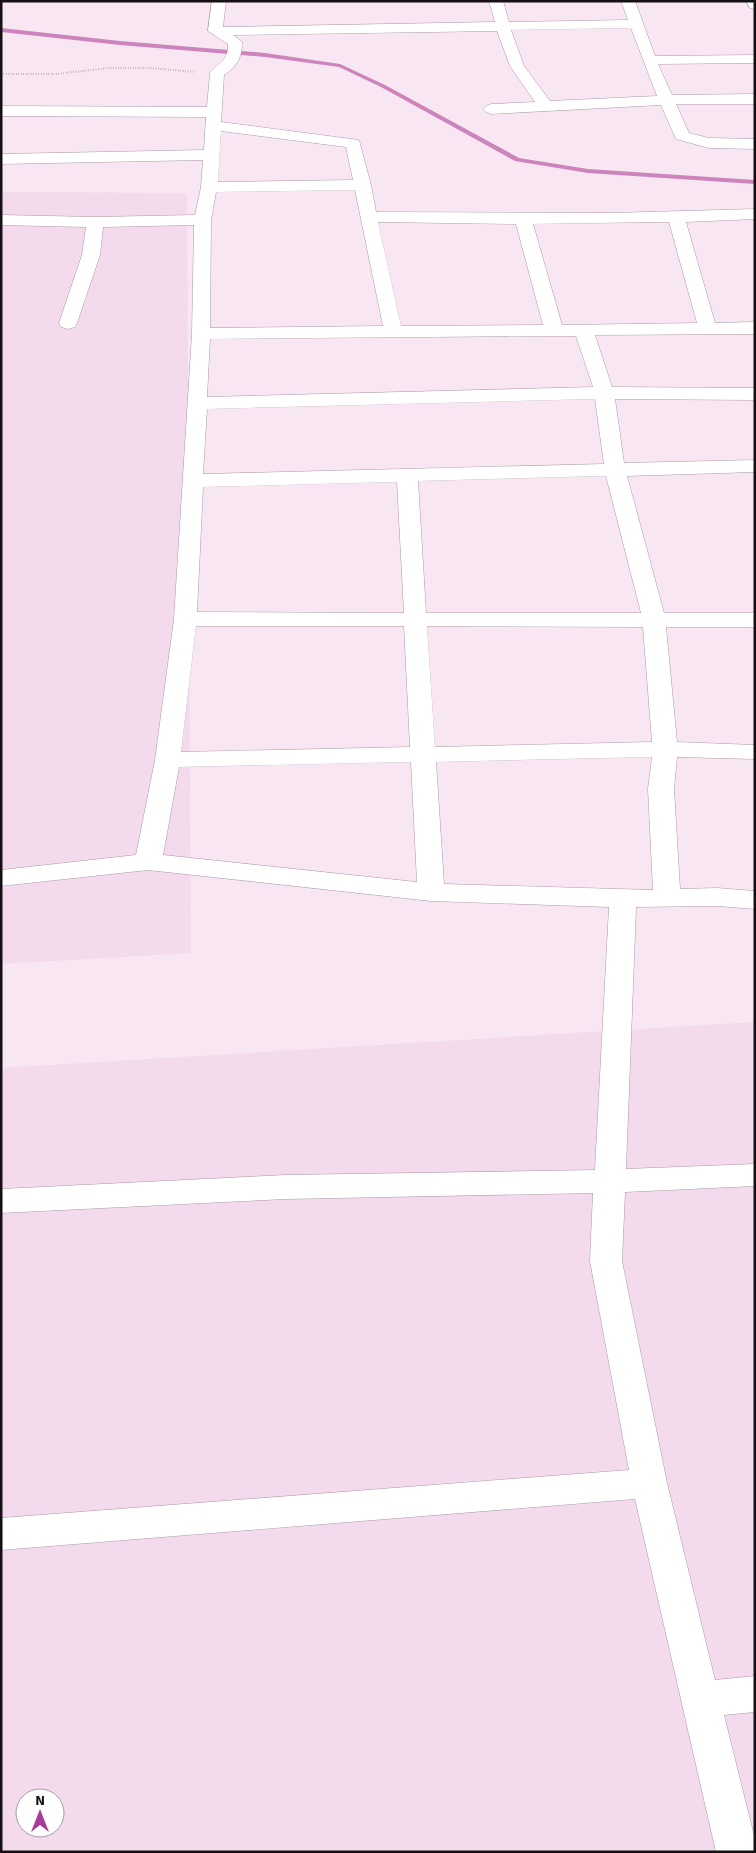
<svg xmlns="http://www.w3.org/2000/svg" width="756" height="1853" font-family="Signika,sans-serif">
	<style>
		.built { fill: #f3daec; fill-rule: evenodd }
		.lines { fill: none; stroke-linecap: round; stroke-linejoin: round }
		.stream { fill: #cd84bd; fill-rule: evenodd }
		.minor-casing { stroke: #ab9aa7; stroke-width: 1 }
		.path { stroke: #958992; stroke-width: 2; stroke-dasharray: 0.5 2; stroke-linecap: butt }
		.minor { fill: #fff; fill-rule: evenodd }
	</style>
	<rect width="100%" height="100%" fill="#f8e6f3"/>
	<path class="built" d="M1 192 187 193 191 953 1 964Z
		M755 1022V1852H1V1068ZM25 1798H55V1828H25Z"/>
	<g class="lines">
		<path class="stream" d="M1 28 120 41 265 53 340 64 385 85 519 158 588 169 755 180V184L588 173 515 161 381 87 339 67 265 57 120 45 1 32Z"/>
		<defs>
			<path id="minor" d="M212 1H226L223 27 495 22 489 1H503L509 22 628 20 621 1H635L655 56 755 55V63L658 64 672 95 755 94V104H676L689 133 709 138 755 139V149L709 148 676 139 661 105 491 114 486 112 483 109 486 106 491 104 535 102 510 66 497 31 233 35 242 42C242 58 237 66 224 75L221 122 359 140 371 185 376 212 610 213 755 209V219L686 222 715 323 755 322V334L595 335 612 387 755 388V400L615 399 624 463 755 460V472L627 476 664 613H755V627H666L677 742 755 745V759L677 757 674 789 680 889 717 888 755 891V909L717 906 636 907 626 1169 755 1164V1186L625 1192 622 1261 667 1483 715 1680 755 1676V1712L724 1715 755 1840V1852H716L635 1499 1 1550V1518L629 1470 590 1261 593 1193 286 1199 1 1213V1189L286 1175 595 1170 609 907 431 901 148 870 1 886V870L136 855 155 760 174 619 192 334 194 225 103 227 100 255 77 323 75 327 68 329 61 327 59 323 82 255 86 227 1 225V215L95 217 195 215 201 187 203 160 1 164V154L204 150 206 117 1 116V106L207 107 210 73C219 61 228 63 228 44L208 31ZM631 28 657 96 550 101 524 66 511 30ZM221 131 346 147 353 180 218 182ZM355 190 383 326 210 328 211 220 216 192ZM378 222 516 224 543 325 401 326ZM658 222H669L697 323 562 325 533 224ZM551 336H576L593 387 207 397 210 339ZM595 399 604 464 203 474 207 409ZM606 476 641 613H426L418 481ZM397 482 404 613 197 612 203 487ZM196 626H404L410 747 181 752ZM427 626 643 627 652 742 435 747ZM652 757 648 789 653 890 444 884 436 762ZM411 762 417 882 163 855 179 767Z
				M746 1H755V9L750 8Z"/>
		</defs>
		<use href="#minor" class="minor-casing"/>
		<path class="path" d="M1 74H56L109 68H151L195 72"/>
		<use href="#minor" class="minor"/>
	</g>
	<rect width="756" height="1853" fill="none" stroke="#161015" stroke-width="5"/>
	<g transform="translate(40 1813)"><circle r="24" fill="#ffffff" stroke="#a29fa1"/>
	<path d="M0-4L9 19L0 12L-9 19Z" fill="#a93a97"/>
	<text y="-8" font-size="14" font-weight="bold" text-anchor="middle" fill="#161015">N</text>
	</g>
</svg>
